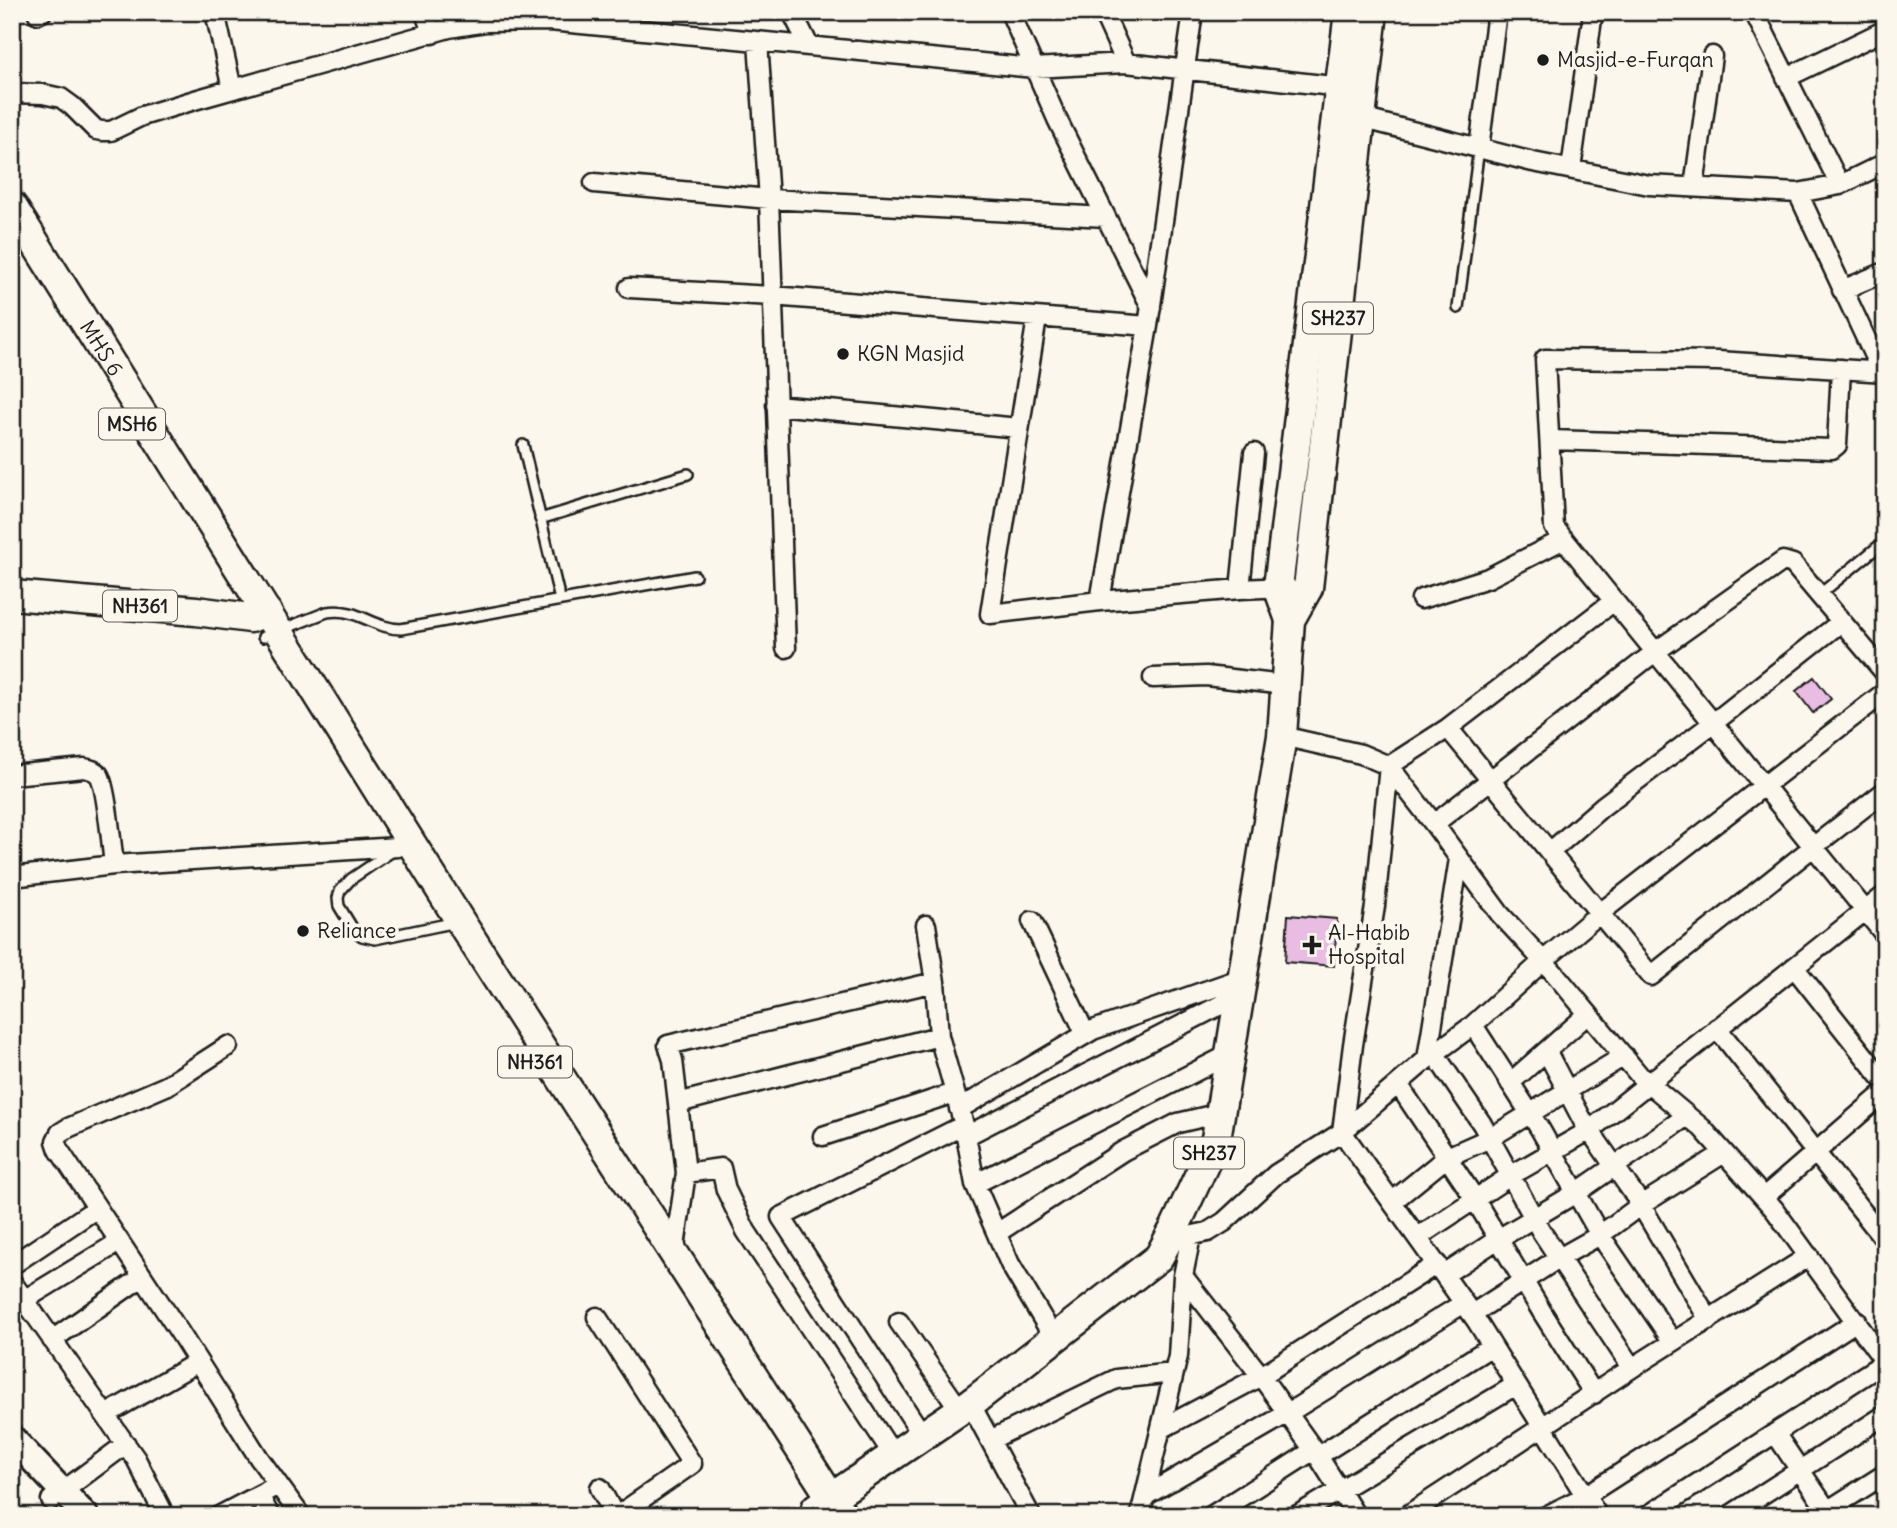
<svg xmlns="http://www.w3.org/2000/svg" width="1897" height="1528" font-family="Delius,sans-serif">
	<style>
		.building { fill: #e9bde3; stroke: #1c1c1c; stroke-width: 2 }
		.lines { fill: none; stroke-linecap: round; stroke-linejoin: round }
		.service-casing { stroke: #1c1c1c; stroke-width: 14 }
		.minor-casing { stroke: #1c1c1c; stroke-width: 23 }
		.secondary-casing { stroke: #1c1c1c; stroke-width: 30 }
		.primary-casing { stroke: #1c1c1c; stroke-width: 33 }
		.service { stroke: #fbf7ec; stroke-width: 9 }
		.minor { stroke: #fbf7ec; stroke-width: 18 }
		.secondary { stroke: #fbf7ec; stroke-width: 24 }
		.primary { stroke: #fbf7ec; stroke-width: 28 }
		.poi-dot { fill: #1c1c1c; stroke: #fbf7ec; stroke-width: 2.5 }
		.labels { text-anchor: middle; stroke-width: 7; stroke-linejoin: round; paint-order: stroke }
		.shield { fill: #fbf7ec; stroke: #5f5e5a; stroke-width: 2 }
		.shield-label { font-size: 19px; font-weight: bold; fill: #1c1c1c }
		.poi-label { font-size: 21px; fill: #1c1c1c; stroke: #fbf7ec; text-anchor: start }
		.street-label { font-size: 21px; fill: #1c1c1c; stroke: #fbf7ec }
	</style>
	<rect width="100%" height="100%" fill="#fbf7ec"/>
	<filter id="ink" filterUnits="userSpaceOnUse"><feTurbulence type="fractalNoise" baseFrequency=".0143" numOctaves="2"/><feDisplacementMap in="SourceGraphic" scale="14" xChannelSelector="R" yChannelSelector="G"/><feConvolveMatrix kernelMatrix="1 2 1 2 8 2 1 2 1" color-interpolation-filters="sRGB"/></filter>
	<g filter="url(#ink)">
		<path class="building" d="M1814 677 1831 699 1813 713 1796 691Z
			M1288 915 1337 919 1334 966 1285 962Z"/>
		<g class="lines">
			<defs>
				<path id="service" d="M1458 308 1479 148
					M523 445 560 600
					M540 519 688 474
					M1819 595 1885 541
					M263 637 327 612C358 607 371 628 401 629L695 576
					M394 850 351 879 340 891 338 898 339 906 353 929 362 936 375 939 447 924"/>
				<path id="minor" d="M215 12 232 89
					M425 12 432 34
					M792 12 809 46
					M1010 12 1057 119 1151 307
					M1103 12 1126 63
					M1754 12 1840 185
					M38 14 42 12
					M758 42 769 199 786 648
					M1786 78 1885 30
					M12 93 43 94 61 98 72 106 96 130 102 131H111L142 116 198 99 449 28 486 22 550 21 1034 68 1126 63 1350 88
					M1353 116 1533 162 1649 185 1798 193 1840 185 1885 163
					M1479 148 1497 12
					M1571 169 1593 12
					M594 183 769 199 1106 217
					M1694 187 1712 56
					M1798 193 1882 373
					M629 288 772 296 1148 326
					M1842 290 1885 272
					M1037 318 990 614 1100 601 1240 589 1287 587
					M1885 372 1718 361 1545 359 1554 527 1885 935
					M776 405 1019 428
					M1551 440 1832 449 1837 445 1841 369
					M1240 589 1254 453
					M1421 599 1488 578 1564 539
					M1100 601 1148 326 1193 12
					M1153 678 1206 676 1284 685
					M1448 728 1651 976 1813 847 1885 791
					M1282 736 1361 754 1389 766 1434 824 1500 914 1556 975 1640 1076 1702 1128 1774 1209 1885 1362 1647 1516
					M12 775 84 768C90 769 95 770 99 775 106 785 112 848 114 865
					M1434 824 1655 652 1783 561 1793 564 1885 673
					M1550 852 1603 806 1712 724 1841 622
					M12 877 114 865 398 847
					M1032 921 1085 1033
					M926 925 935 982 939 1036 964 1125 975 1184 1010 1264 1054 1338
					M1794 967 1885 1082
					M1473 1025 1540 1129 1600 1235 1673 1342
					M1717 1028 1885 1240
					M228 1046 166 1086 68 1128 60 1133 56 1141 59 1150 180 1333 259 1458 301 1516
					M1547 1052 1583 1121 1638 1200 1709 1320
					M1434 1053 1482 1124 1541 1231 1632 1368
					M1427 1059 1459 859
					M1510 1083 1588 1014
					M1398 1084 1471 1193 1542 1312 1594 1394
					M678 1103 939 1036
					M959 1109 1093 1030 1242 978
					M823 1136 954 1093
					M966 1136 1240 995
					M686 1173 721 1168 726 1190 746 1231 894 1456
					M975 1184 1230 1054
					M1764 1197 1885 1092
					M1393 1201 1447 1157 1490 1138 1624 1056
					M997 1233 1123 1151 1178 1123 1220 1113
					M1418 1237 1510 1176 1590 1130 1885 895
					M1169 1240 1208 1232 1224 1222 1276 1174 1342 1132 1427 1059 1473 1025 1543 961 1600 913 1885 692
					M674 1253 686 1173 673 1060 668 1045 935 982
					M12 1265 97 1208
					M1444 1275 1498 1239 1576 1193 1687 1116
					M1183 1276 1261 1376 1318 1456 1356 1516
					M12 1282 136 1459 165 1516
					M24 1300 119 1242
					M1472 1314 1559 1258 1600 1235 1641 1205 1724 1153
					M597 1317 692 1464 617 1516
					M899 1322 960 1410
					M52 1340 142 1277
					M970 1403 1031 1516
					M105 1415 198 1362
					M1161 1429 1261 1376 1437 1264
					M1775 1433 1831 1516
					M923 1436 781 1217 964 1125
					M990 1440 1116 1379 1174 1373
					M1318 1456 1492 1346
					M600 1488 615 1516
					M259 1495 270 1516
					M1145 1496 1288 1413 1464 1303
					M51 1500 126 1444
					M219 1516 278 1485
					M1140 1516 1178 1356 1183 1276 1191 1236
					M1211 1516 1314 1450
					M1296 1516 1516 1385
					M1406 1516 1632 1368 1809 1256
					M1546 1516 1585 1496 1857 1321
					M1598 1516 1476 1320 1342 1132 1353 1045 1375 906 1389 766 1448 728 1614 601
					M1729 1516 1885 1415
					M1819 1516 1885 1474"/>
				<path id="secondary" d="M12 1438 86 1516"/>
				<g id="primary">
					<path id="s1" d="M12 206 460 921 843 1516"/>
					<path d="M12 595 196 611 250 618 267 612"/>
					<path d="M1290 620 1278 587 1349 12"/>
					<path d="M816 1508 975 1400 1159 1257 1175 1227 1216 1139 1282 736 1290 620 1308 588 1373 12"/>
				</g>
			</defs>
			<use href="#service" class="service-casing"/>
			<use href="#minor" class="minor-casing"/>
			<use href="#secondary" class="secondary-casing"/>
			<use href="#primary" class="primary-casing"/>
			<use href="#service" class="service"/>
			<use href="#minor" class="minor"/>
			<use href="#secondary" class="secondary"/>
			<use href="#primary" class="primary"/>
		</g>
	</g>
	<g class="poi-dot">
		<circle cx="1543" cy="60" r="7"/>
		<circle cx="843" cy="354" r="7"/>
		<circle cx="303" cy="931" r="7"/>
		<path d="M1308.5 934.5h7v7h7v7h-7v7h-7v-7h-7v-7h7z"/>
	</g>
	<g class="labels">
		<g class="shield">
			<rect x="1303" y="302.5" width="70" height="31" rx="5"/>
			<rect x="99" y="408.5" width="66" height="31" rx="5"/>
			<rect x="103" y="590.5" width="74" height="31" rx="5"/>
			<rect x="498" y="1046.5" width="74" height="31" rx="5"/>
			<rect x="1174" y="1137.5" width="70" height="31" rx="5"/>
		</g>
		<g class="shield-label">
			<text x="1338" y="325">SH237</text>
			<text x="132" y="431">MSH6</text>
			<text x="140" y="613">NH361</text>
			<text x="535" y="1069">NH361</text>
			<text x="1209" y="1160">SH237</text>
		</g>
		<g class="poi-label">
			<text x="1557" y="67">Masjid-e-Furqan</text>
			<text x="857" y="361">KGN Masjid</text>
			<text x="317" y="938">Reliance</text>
			<text x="1328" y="940">Al-Habib<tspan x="1328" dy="24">Hospital</tspan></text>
		</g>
		<g class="street-label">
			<text dy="7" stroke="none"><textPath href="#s1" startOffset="168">MHS 6</textPath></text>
		</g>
	</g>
	<rect width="1897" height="1528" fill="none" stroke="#fbf7ec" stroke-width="42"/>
	<rect x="21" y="21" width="1855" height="1486" fill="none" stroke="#1c1c1c" stroke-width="2.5" filter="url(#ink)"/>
</svg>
